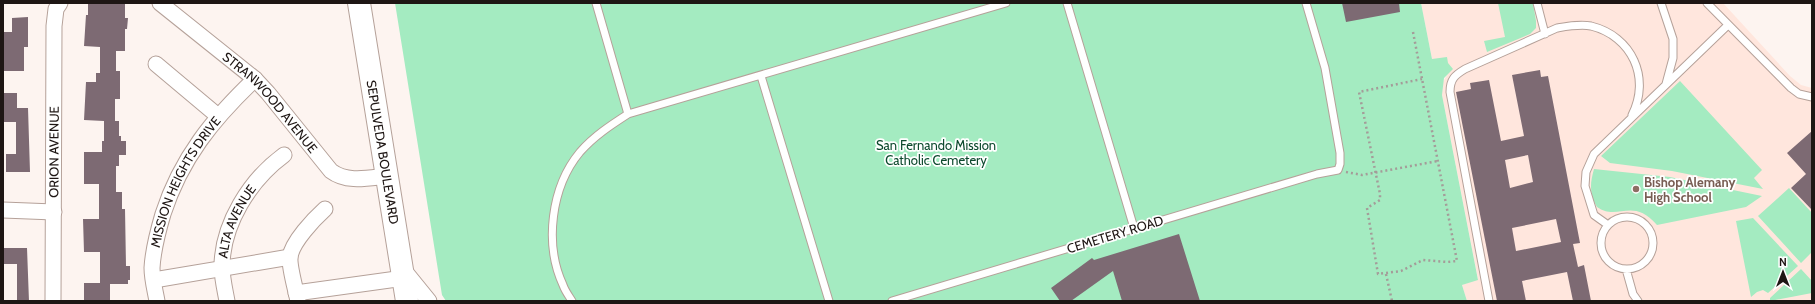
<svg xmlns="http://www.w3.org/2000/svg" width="1815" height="304" font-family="Cabin,sans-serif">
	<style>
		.built { fill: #ffe6dd }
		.green { fill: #a4ebc1 }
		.building { fill: #7d6a73; fill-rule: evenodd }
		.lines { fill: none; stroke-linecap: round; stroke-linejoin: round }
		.service-casing { stroke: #b5a199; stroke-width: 9 }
		.minor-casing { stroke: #b5a199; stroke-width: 17 }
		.primary-casing { stroke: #b5a199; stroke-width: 24 }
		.path { stroke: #a49c99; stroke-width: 2.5; stroke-dasharray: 2 3; stroke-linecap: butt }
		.service { stroke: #fff; stroke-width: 7 }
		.minor { stroke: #fff; stroke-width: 15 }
		.primary { stroke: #fff; stroke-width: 22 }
		.education-dot { fill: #8d6e63; stroke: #fff; stroke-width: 1.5 }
		.labels { text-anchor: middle; stroke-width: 3.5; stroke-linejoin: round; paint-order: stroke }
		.street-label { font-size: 13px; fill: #1e1614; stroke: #fff }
		.park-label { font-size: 13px; fill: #0c492d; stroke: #fff }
		.education-label { font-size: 13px; font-weight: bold; fill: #785e54; stroke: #fff; text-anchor: start }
	</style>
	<rect width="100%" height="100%" fill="#fdf4f0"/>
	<path class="built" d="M1421 3H1723L1790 76 1801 85 1812 88V301H1467L1462 285 1478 279 1442 95 1443 82 1447 75 1432 59Z"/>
	<path class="green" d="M395 3H1421L1432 59 1447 57 1448 63 1453 69 1444 78 1442 95 1478 280 1462 285 1467 301H446L442 295Z
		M1498 3H1533L1536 21V28L1530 34 1487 52 1484 41 1505 37Z
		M1680 81 1762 170 1754 178 1763 189 1672 171 1610 163 1601 156Z
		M1594 169 1670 177 1762 196 1746 207 1657 225C1632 196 1618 222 1597 207 1589 194 1590 183 1594 169Z
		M1789 188 1812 213V252L1801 263 1758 216Z
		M1753 218 1798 266 1768 293 1763 290 1757 292 1751 297 1736 221Z
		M1801 269 1812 281V293L1770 301V298Z"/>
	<path class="building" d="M88 3 125 4V18H128L127 29H125V51H116V71H120V99H115V121H119V136H121V141H126V155H119V166H116V192H122V209H125L126 266H130V280H128V284H110V301L84 300V283H100V252H84L83 219H99V184H84V152H102V141H104V121L84 120 86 82H96V73H100V47L84 46 86 15H88Z
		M1342 3H1399L1400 12 1346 22Z
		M28 17V47H24V71H3V32H12V18Z
		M1540 70 1541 77 1548 76 1580 243 1573 244 1578 267 1584 265 1591 301H1573L1567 272 1522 281 1526 301H1497L1456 92 1471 89 1470 83 1489 80 1501 141 1524 136 1512 75ZM1528 155 1533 182 1510 188 1505 160ZM1556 219 1561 242 1516 251 1512 228Z
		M3 93H17V108H28L30 172H6V154H16V122H3Z
		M1812 131V210L1791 188 1806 174 1787 153Z
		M1179 234 1200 301H1122L1113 271 1071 301H1060L1051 288 1092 258 1094 260Z
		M3 248H27L29 301H17V264H3Z"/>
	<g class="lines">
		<defs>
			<path id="service" d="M1067 3 1134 228
				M1537 3 1545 34
				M1661 3 1673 39V58L1666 84
				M1707 3 1791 88 1799 94 1812 97
				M761 76 829 301
				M628 114 1006 3
				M1601 243a26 26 0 1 1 52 0a26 26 0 1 1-52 0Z
				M1608 225 1594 215 1585 186 1586 172 1594 154 1728 25
				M1626 269 1633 294 1638 301
				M572 301C569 296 565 291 563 285 544 244 551 187 580 152 594 136 611 125 628 114L596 3
				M892 301 1317 174 1338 170 1340 164V153L1325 68 1306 3
				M1489 301 1450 92C1450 79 1455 75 1465 69L1557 28C1569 26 1580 24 1591 26 1632 36 1651 78 1632 115"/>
			<g id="minor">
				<path id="s1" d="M160 3 255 79 268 93 331 171C347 183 368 178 387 176"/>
				<path d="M156 64 218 116"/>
				<path d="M3 210 54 212"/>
				<path d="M403 269 429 301"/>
				<path d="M154 280 290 257"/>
				<path d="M296 293 404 278"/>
				<path id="s2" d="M53 301 54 26 56 9 60 3"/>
				<path id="s3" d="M157 301C155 290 152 279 152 268 153 249 158 231 163 214 181 158 213 119 255 79"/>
				<path id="s4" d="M227 301C225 290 222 278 222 267 222 224 250 180 284 155"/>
				<path d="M298 301C296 290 289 267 290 257 292 242 314 219 325 209"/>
			</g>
			<g id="primary">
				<path id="s5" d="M359 3 407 301"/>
			</g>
		</defs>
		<use href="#service" class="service-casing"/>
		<use href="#minor" class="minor-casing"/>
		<use href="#primary" class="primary-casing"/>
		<path class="path" d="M1413 32 1457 261 1447 262 1423 260 1401 271 1378 274 1367 208 1380 200V194L1359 92 1422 79
			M1346 172 1362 175 1438 161
			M1386 274 1392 301"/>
		<use href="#service" class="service"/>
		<use href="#minor" class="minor"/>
		<use href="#primary" class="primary"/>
	</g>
	<circle class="education-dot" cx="1636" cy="189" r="4"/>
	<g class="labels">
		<g class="street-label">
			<text dy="5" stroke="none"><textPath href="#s1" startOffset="149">STRANWOOD AVENUE</textPath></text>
			<text dy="5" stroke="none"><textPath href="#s2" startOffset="149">ORION AVENUE</textPath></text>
			<text dy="5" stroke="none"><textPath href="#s5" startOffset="151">SEPULVEDA BOULEVARD</textPath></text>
			<text dy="5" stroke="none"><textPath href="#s3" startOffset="127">MISSION HEIGHTS DRIVE</textPath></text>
			<text dy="5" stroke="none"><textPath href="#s4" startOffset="83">ALTA AVENUE</textPath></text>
			<text transform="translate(1115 234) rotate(-17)" y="5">CEMETERY ROAD</text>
		</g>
		<g class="park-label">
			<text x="936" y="150">San Fernando Mission<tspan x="936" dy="15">Catholic Cemetery</tspan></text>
		</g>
		<g class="education-label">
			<text x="1644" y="187">Bishop Alemany<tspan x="1644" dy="15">High School</tspan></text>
		</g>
	</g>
	<rect width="1815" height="304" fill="none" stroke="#1e1614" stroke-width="8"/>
	<g transform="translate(1783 272)" stroke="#ffffff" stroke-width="3" paint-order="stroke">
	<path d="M0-3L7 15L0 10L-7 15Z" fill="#1e1614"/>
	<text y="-6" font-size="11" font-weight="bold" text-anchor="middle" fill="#1e1614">N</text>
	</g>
</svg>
